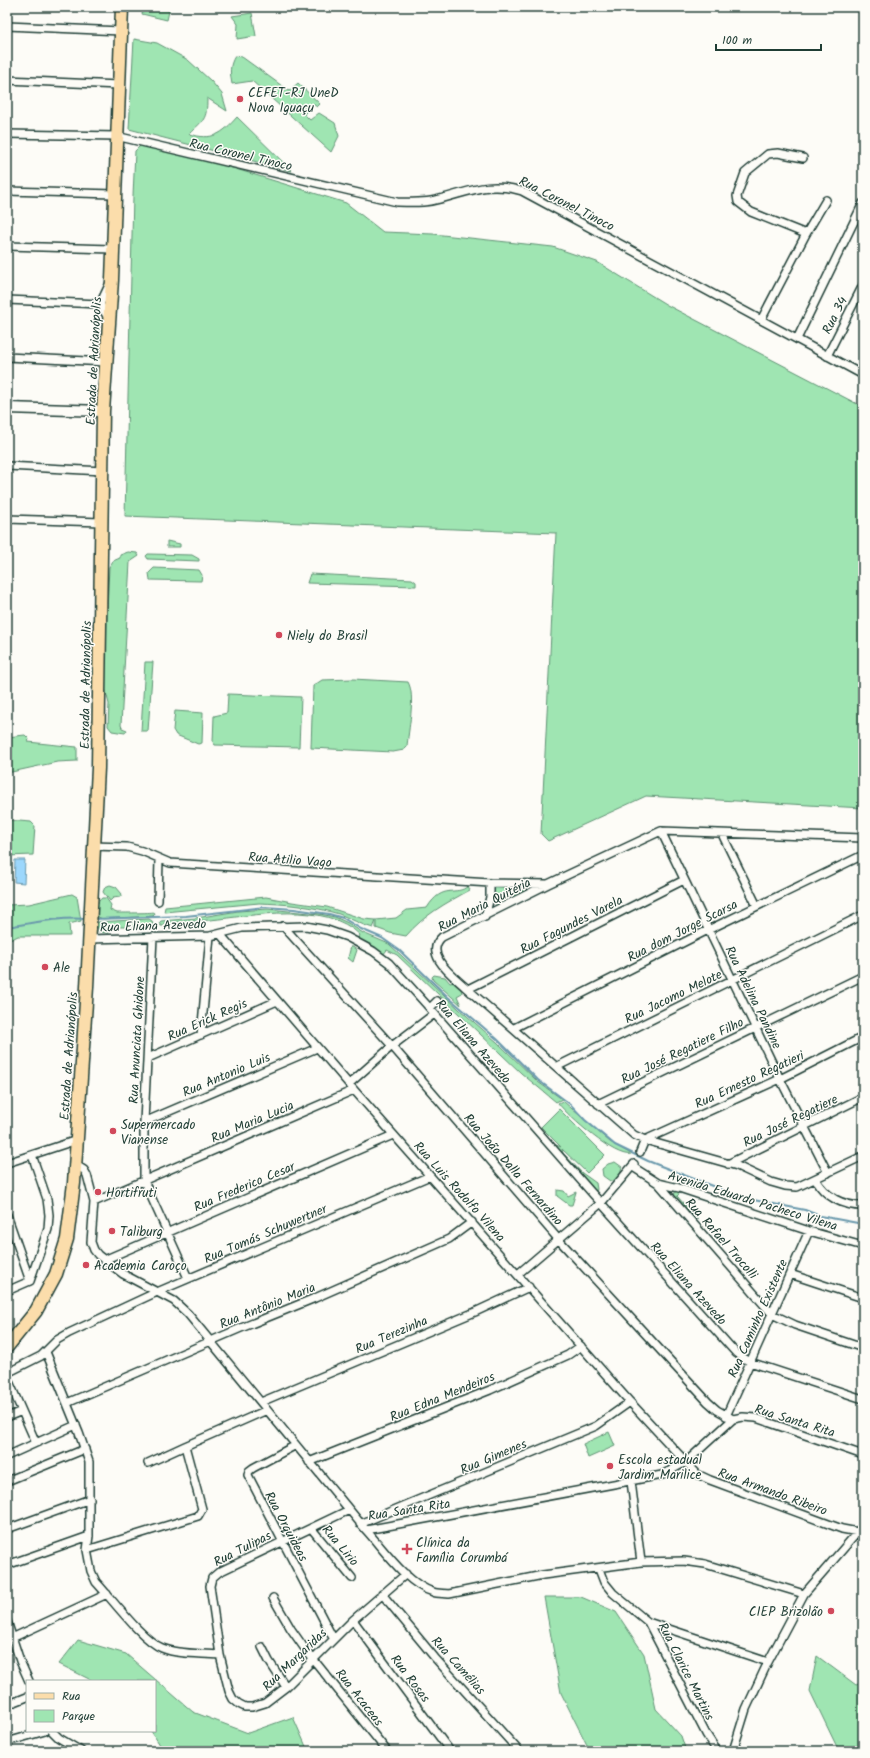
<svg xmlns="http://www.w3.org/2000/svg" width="870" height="1758" font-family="Kalam,sans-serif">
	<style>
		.green { fill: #9fe5b2; stroke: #5f9173 }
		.water { fill: #9cd7fc; stroke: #6a99ac }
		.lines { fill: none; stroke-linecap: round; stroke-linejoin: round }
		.stream { stroke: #6a99ac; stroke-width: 2 }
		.minor-casing { stroke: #1f3d34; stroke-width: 10 }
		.secondary-casing { stroke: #1f3d34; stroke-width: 13 }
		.primary-casing { stroke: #1f3d34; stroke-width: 15 }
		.minor { stroke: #fdfcf7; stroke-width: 7 }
		.secondary { stroke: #fdfcf7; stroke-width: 10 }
		.primary { stroke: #fbddab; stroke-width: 12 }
		.poi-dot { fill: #d1495b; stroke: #fdfcf7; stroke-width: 1.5 }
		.labels { text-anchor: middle; stroke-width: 3; stroke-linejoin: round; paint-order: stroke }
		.poi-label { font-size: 13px; fill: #1f3d34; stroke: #fdfcf7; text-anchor: start }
		.street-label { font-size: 13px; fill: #1f3d34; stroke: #fdfcf7 }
	</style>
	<rect width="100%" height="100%" fill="#fdfcf7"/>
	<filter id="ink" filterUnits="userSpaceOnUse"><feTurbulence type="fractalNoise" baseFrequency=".025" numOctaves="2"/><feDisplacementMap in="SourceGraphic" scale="8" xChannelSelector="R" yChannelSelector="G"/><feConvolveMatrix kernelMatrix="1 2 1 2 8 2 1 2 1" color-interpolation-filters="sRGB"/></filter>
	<g filter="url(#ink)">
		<path class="green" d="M144 7H170L167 20 142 14Z
			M252 13 256 36 237 39 238 24 232 16Z
			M134 39 157 43 188 60 211 81 222 94 227 111 207 98C207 121 204 119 189 134 213 141 222 134 237 117L292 171 129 129Z
			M235 56 242 57 289 91 298 83 320 104 317 107 313 104 304 114 310 120 319 113 335 123 339 136 331 152 252 81 232 84C230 73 229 66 235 56Z
			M141 145 223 165 346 203 383 232 433 234 553 247 597 262 667 305 863 407V808L646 796 548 841 541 834 556 533 125 516 133 196 135 151Z
			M167 541 180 544V547H167Z
			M128 552 137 553 139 556 130 562 121 725 122 728 127 730 125 733 112 731 108 726 109 704 105 688 104 677 109 567 113 561 120 558V555Z
			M148 554 192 555 199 559V561L148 559 146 556Z
			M154 568 199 570 202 575 201 581 150 580 149 573Z
			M310 574 412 579 416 582V586L307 583Z
			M145 662H153L148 731H141Z
			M353 679 408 682C416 696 408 731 407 747L404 750 393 752 311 748 313 686 322 680Z
			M228 694 301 697 299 747 215 745 213 742 214 716 227 713Z
			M175 711 203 713 202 743 198 744 176 735 173 730Z
			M25 735 29 739 28 742 77 747V761L57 762 7 773V737Z
			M7 820 31 822 35 826 33 855 7 856Z
			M110 885 116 887 122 894 120 897 113 898 110 901 103 892 105 887Z
			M468 886 470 890C446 903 424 915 406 936L390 933 376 928V921L373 928C361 925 350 918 339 914 313 906 285 904 259 903L164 912 165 907 266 897 292 902 327 907 364 919 376 920 396 918 407 910 427 908C443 882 456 897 468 886Z
			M492 887 526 890 496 907Z
			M72 894 77 897 81 921 69 924 70 936H18L10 940 7 938V905L29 904Z
			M102 898H106L111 905 110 910C112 911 115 912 117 913 121 913 151 913 154 912L155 914 153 916 103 919 98 917C97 909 95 903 102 898Z
			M268 909 320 914 335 917 348 923 363 933 389 944 459 1009 497 1042 538 1082 562 1099 556 1102 521 1073 397 955 387 950 382 956 357 940 360 935C325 900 253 916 210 920 195 921 179 922 164 923L163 926H161L159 923 161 921 196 918 238 911Z
			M149 919 152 921 153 925 148 927H109V933L99 932 97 925 98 922Z
			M351 946 357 950 353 962 348 958Z
			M434 975 445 977 450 983 455 982 460 985 462 993 457 996 461 1005 433 980 432 977Z
			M563 1101 610 1142 631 1154C616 1159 568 1116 558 1103Z
			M559 1109 605 1155 587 1173 562 1149 563 1153 582 1173 596 1183 597 1189 596 1193 590 1196 559 1161C555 1155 554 1152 556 1145L561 1147 541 1127Z
			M615 1162 622 1167 620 1175 615 1181H610L603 1176 602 1169 608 1164Z
			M557 1190 564 1191 568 1196 576 1192 572 1205H569L557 1196Z
			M676 1190 684 1193H680L677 1196 698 1220 675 1198 674 1195Z
			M609 1432 615 1446 588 1458 583 1444Z
			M544 1597H581L616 1612 644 1654 656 1709 681 1736 686 1751H590L561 1693Z
			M78 1640 126 1654 193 1712 248 1733 293 1717 308 1751H164L151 1731H155V1681H93L59 1664Z
			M817 1656 856 1685 863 1682V1751H844L837 1747 810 1691Z"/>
		<path class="water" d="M15 860H25L24 883 14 882Z"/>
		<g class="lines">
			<path class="stream" d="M94 919 186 916 265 907 294 909 329 914 343 918 361 929 382 938 399 950 448 997 497 1039 538 1080 570 1104 585 1120 615 1145 648 1161 743 1198 805 1210 820 1216 863 1224
				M7 927C33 923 59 917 86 919"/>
			<defs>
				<path id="minor" d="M7 26 121 31
					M7 80 119 85
					M7 134 116 136 397 202C409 202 420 203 431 201 466 194 485 180 522 191L863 375
					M803 158 778 153 768 154 745 173 737 196 738 202 751 212 806 234
					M7 191 114 194
					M7 246 112 249
					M7 300 100 304
					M108 318 100 304 110 283
					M761 320 806 234 826 200
					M797 339 863 203
					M827 356 863 285
					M7 357 107 362
					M7 466 103 471
					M7 519 102 522
					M661 831 780 1079 828 1173
					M722 834 757 906
					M863 838 661 831 548 884 442 937C423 954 452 975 464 986L634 1135 645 1140 737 1166 771 1182 785 1186 797 1187 863 1156
					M92 846 127 847 142 851 170 863 490 883 546 884
					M158 901 159 859
					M485 917 490 897V883
					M283 926 392 1046 559 1240 708 1402 717 1410 733 1419
					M220 934 354 1090 630 1402 697 1474 710 1480 842 1529 858 1532
					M153 937 144 1122V1181L188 1278
					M89 939 210 936 242 928 306 926 327 930 347 937 373 951 389 963 426 1004 591 1192 736 1353 750 1362 863 1399
					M468 989 684 880
					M430 1008 437 1001
					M514 1028 708 930 863 855
					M201 1035 210 936
					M148 1058 277 1001
					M558 1066 863 915
					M349 1084 392 1046 434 1014
					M598 1104 863 976
					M144 1122 317 1048
					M640 1152 645 1140 780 1079 863 1037
					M7 1163 77 1140
					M728 1164 863 1097
					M76 1165 84 1170 87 1175 94 1202 91 1242 94 1250 98 1255 123 1274 174 1301 188 1314 366 1530 662 1475 686 1462 733 1419 743 1417 756 1418 863 1455
					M633 1167 658 1183 772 1314 795 1325 863 1348
					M815 1179C825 1197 843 1206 863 1206
					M658 1183 679 1188 809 1231 863 1246
					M94 1202 354 1090
					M7 1215 30 1281
					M104 1260 393 1135
					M518 1274 601 1203 634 1164
					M790 1274 863 1298
					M7 1291 30 1281 48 1229 49 1215 47 1199 32 1155
					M46 1352 79 1433 89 1462V1536L87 1550 91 1571 96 1582C112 1599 142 1640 162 1648 179 1655 202 1653 220 1655
					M7 1373 41 1356 57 1340 69 1333 157 1292 430 1176
					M7 1377 36 1443
					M261 1402 475 1312 529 1287
					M67 1403 241 1328 315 1298 449 1239 472 1222
					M726 1416 809 1231
					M7 1417 22 1411
					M296 1445 253 1468 249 1471 248 1475 333 1638
					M7 1456 76 1425
					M309 1462 490 1390 568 1355 581 1346
					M148 1463 185 1446
					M7 1481 85 1449
					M631 1481 641 1562
					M349 1510 219 1572 212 1578 210 1586 220 1655 229 1691 233 1699 239 1704 245 1707H252L265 1703 286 1687 353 1620 406 1574
					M360 1524 596 1426 630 1402
					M311 1528 352 1578
					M7 1529 90 1499
					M366 1530C384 1550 407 1584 433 1592 438 1594 444 1593 449 1594L543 1575 641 1562 684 1561 705 1564 804 1594
					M87 1550 198 1516 202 1509 185 1446 267 1410
					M7 1565 89 1536
					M599 1569 604 1582 613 1593 648 1622 706 1734 717 1751
					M382 1594 435 1658 519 1751
					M273 1598 291 1629 305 1649 387 1751
					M353 1620 450 1751
					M7 1621 20 1661 29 1681
					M648 1622 768 1662
					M12 1638 107 1594
					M262 1647 269 1661 286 1687
					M7 1705 27 1697
					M52 1731 59 1738 81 1751
					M7 1742 45 1731
					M733 1751 746 1709 768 1662 804 1594 863 1526"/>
				<path id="secondary" d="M7 408 103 411"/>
				<path id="primary" d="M7 1347 36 1311 56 1274 67 1239 74 1183 87 987 98 768 103 411 112 280 122 7"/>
			</defs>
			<use href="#minor" class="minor-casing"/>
			<use href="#secondary" class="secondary-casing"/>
			<use href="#primary" class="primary-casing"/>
			<use href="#minor" class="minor"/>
			<use href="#secondary" class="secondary"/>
			<use href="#primary" class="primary"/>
		</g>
	</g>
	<g class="poi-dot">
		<circle cx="240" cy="99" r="4"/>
		<circle cx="279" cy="635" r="4"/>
		<circle cx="45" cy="967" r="4"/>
		<circle cx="113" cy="1131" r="4"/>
		<circle cx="98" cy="1192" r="4"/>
		<circle cx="112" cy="1231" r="4"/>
		<circle cx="86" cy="1265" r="4"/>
		<circle cx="610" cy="1466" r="4"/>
		<path d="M405 1543h4v4h4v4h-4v4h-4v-4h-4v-4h4z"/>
		<circle cx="831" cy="1611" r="4"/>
	</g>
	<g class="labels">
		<g class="poi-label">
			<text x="248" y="97">CEFET-RJ UneD<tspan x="248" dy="15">Nova Iguaçu</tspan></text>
			<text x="287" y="640">Niely do Brasil</text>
			<text x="53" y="972">Ale</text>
			<text x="121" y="1129">Supermercado<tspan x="121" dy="15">Vianense</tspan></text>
			<text x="106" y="1197">Hortifruti</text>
			<text x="120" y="1236">Taliburg</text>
			<text x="94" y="1270">Academia Caroço</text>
			<text x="618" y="1464">Escola estadual<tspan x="618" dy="15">Jardim Marilice</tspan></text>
			<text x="416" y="1547">Clínica da<tspan x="416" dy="15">Família Corumbá</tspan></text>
			<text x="823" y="1616" text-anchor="end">CIEP Brizolão</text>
		</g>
		<g class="street-label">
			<text transform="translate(241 154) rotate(13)" y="5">Rua Coronel Tinoco</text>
			<text transform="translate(567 203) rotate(27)" y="5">Rua Coronel Tinoco</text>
			<text transform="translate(834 315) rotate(-63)" y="5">Rua 34</text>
			<text transform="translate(93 361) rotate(-87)" y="5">Estrada de Adrianópolis</text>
			<text transform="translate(85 685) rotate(-89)" y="5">Estrada de Adrianópolis</text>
			<text transform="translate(290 859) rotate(4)" y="5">Rua Atilio Vago</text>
			<text transform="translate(484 904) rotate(-27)" y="5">Rua Maria Quitéria</text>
			<text transform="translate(571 924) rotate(-27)" y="5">Rua Fagundes Varela</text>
			<text transform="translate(153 925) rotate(-2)" y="5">Rua Eliana Azevedo</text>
			<text transform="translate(682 930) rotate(-27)" y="5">Rua dom Jorge Scarsa</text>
			<text transform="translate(673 996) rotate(-26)" y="5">Rua Jacomo Melote</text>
			<text transform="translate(754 997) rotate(64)" y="5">Rua Adelina Pandine</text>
			<text transform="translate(207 1019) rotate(-24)" y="5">Rua Erick Regis</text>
			<text transform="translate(136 1040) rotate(-87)" y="5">Rua Anunciata Ghidone</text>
			<text transform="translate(474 1041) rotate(49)" y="5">Rua Eliana Azevedo</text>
			<text transform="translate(682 1050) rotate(-26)" y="5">Rua José Regatiere Filho</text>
			<text transform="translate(68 1056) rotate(-86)" y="5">Estrada de Adrianópolis</text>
			<text transform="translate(226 1074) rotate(-23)" y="5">Rua Antonio Luis</text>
			<text transform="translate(749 1079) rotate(-25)" y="5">Rua Ernesto Regatieri</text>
			<text transform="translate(790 1120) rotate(-26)" y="5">Rua José Regatiere</text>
			<text transform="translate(252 1121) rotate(-23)" y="5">Rua Maria Lucia</text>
			<text transform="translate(514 1169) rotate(49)" y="5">Rua João Dalla Fernardino</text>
			<text transform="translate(244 1186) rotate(-23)" y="5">Rua Frederico Cesar</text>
			<text transform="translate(460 1191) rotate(48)" y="5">Rua Luis Rodolfo Vilena</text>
			<text transform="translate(753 1200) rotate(17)" y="5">Avenida Eduardo Pacheco Vilena</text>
			<text transform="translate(265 1233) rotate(-23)" y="5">Rua Tomás Schuwertner</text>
			<text transform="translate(722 1238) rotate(49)" y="5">Rua Rafael Trocolli</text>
			<text transform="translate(689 1283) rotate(48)" y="5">Rua Eliana Azevedo</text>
			<text transform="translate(267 1305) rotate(-22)" y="5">Rua Antônio Maria</text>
			<text transform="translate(757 1318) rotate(-66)" y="5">Rua Caminho Existente</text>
			<text transform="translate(391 1334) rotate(-23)" y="5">Rua Terezinha</text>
			<text transform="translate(442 1396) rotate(-22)" y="5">Rua Edna Mendeiros</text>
			<text transform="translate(795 1420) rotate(17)" y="5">Rua Santa Rita</text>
			<text transform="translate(493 1456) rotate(-23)" y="5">Rua Gimenes</text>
			<text transform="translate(773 1491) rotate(20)" y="5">Rua Armando Ribeiro</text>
			<text transform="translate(409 1509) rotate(-9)" y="5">Rua Santa Rita</text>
			<text transform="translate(287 1526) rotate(62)" y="5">Rua Orquideas</text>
			<text transform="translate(341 1545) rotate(50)" y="5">Rua Lirio</text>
			<text transform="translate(242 1548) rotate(-27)" y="5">Rua Tulipas</text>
			<text transform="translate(294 1659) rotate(-44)" y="5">Rua Margaridas</text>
			<text transform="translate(459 1665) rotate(48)" y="5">Rua Camélias</text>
			<text transform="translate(687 1671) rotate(63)" y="5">Rua Clarice Martins</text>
			<text transform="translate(411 1678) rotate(53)" y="5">Rua Rosas</text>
			<text transform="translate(360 1697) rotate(52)" y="5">Rua Acaceas</text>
		</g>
	</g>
	<rect width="870" height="1758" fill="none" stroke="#fdfcf7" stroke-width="24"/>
	<rect x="12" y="12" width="846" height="1734" fill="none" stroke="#1f3d34" stroke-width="1.5" filter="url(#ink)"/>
	<rect x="26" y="1680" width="130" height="52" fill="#fdfcf7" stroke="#a4b0a9"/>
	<rect x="34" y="1693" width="20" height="6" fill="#fbddab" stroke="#a4b0a9"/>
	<text x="62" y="1700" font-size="12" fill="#1f3d34">Rua</text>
	<rect x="34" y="1710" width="20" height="12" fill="#9fe5b2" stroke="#a4b0a9"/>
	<text x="62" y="1720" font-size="12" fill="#1f3d34">Parque</text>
	<path d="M716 44v6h105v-6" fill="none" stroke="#1f3d34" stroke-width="2"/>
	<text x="722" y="44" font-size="12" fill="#1f3d34" stroke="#fdfcf7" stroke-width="3" paint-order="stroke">100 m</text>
</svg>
